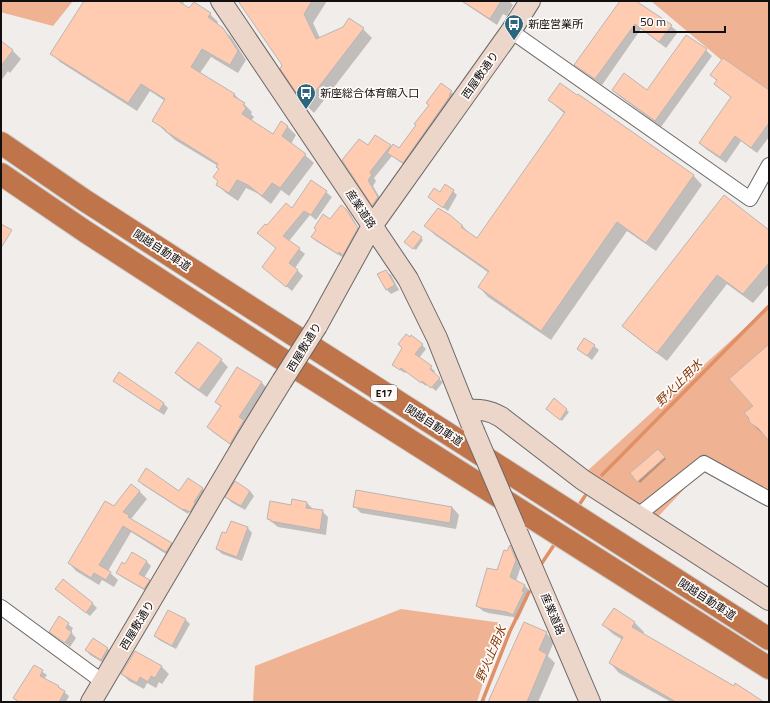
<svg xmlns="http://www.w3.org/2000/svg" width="770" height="703" font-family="'Titillium Web','Noto Sans JP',sans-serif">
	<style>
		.green { fill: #efb394 }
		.shadow { fill: #0003 }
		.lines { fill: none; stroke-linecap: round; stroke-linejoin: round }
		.stream { stroke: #e09066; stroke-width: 3.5 }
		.building { fill: #ffccb2; stroke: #bab6b3 }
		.street-casing { stroke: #6c6866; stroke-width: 16 }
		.secondary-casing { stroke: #6c6866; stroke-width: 22 }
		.highway-casing { stroke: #cbcaca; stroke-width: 24 }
		.street { stroke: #fff; stroke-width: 14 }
		.secondary { stroke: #ecd5c9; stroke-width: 20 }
		.highway { stroke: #c0744a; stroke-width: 22 }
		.secondary-bridge-casing { stroke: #6c6866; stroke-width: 22; stroke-linecap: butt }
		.secondary-bridge { stroke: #ecd5c9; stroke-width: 20 }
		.labels { text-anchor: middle; stroke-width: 3.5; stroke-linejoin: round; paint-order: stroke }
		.shield { fill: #fffaf8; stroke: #585655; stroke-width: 1 }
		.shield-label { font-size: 10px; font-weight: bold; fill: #110f0f }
		.poi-label { font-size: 11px; fill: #110f0f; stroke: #fffaf8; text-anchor: start }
		.street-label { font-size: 11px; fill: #110f0f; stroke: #fffaf8 }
		.water-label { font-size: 12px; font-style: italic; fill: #823906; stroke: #fffaf8 }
	</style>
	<rect width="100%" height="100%" fill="#f1edea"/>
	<path class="green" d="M1 1H73L53 26 4 13 1 12Z
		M651 1H769V100Z
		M769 306V506L703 469 655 520 585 473Z
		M401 609 502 623 477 702H253L255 666Z"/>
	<path class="shadow" d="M85 1H185L182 5 190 9 210 14 218 22 217 24 231 37 246 60 238 73 211 57 200 73 234 94 252 112 251 114 254 117 251 121 274 135 281 122 288 127 296 135 291 144 305 155 314 163 289 196 281 190 271 204 257 193 246 188 238 201 226 193 217 184 219 182 220 169 218 166 175 140 154 121 165 101 150 91 137 111 60 62 52 54Z
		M239 1H327L313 23 320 38 363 29 372 38 314 113 305 104 284 65Z
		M461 1H509L513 5 507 16 503 14 497 25Z
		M621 1H634L671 26 678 32 666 48 641 29 602 85 582 71 576 65Z
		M1 42 12 50 21 59 10 73 8 71 1 81Z
		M706 50 712 56 661 127 619 96 613 90 647 91Z
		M712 75 769 91V137L757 153 741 141 726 163 706 149 700 143 732 98 715 84 717 81Z
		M441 85 456 96 407 167 392 156 374 178 376 181 373 186 383 203 378 210 373 205 343 160 369 146H390L392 148 399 149 417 126Z
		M549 100 693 175 702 185 656 251 627 231 551 340 488 297 479 287 489 273 435 235 425 225 462 226 477 240 565 114Z
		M453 191 457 195 448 211 429 197Z
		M326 192 332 197 316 220 310 215 289 241 305 254 295 268 303 276 292 291 263 267 277 249 264 238 267 227 292 210Z
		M347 210 351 215 361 233 347 258 343 256 342 257 316 241 312 237 330 220Z
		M769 231V284L753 303 727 284 667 361 633 335 623 325Z
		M421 238 423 240 416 250 408 244Z
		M386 271 391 275 399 290 391 294 387 290 379 275Z
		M198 343 221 360 228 367 207 397 183 380 176 373Z
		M422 345 426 349 419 358 435 371 433 374 443 382 436 391 427 384 426 386 406 372 405 373 398 369 393 365Z
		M594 346 599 350 592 360 578 349Z
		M769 346V440L752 424 745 413 754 406Z
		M237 368 262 383 268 389 237 449 214 433 208 427 221 407 216 402Z
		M119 374 164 404 168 408 164 415 119 385 115 381Z
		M554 400 569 412 562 421 549 411Z
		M658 450 666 459 640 483 631 473Z
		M139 480 180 493 202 488 207 493 195 515 189 512 188 514 143 485Z
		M139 491 147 499 131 519 171 544 179 551 174 559 131 532 108 571 118 580 114 587 102 580 99 585 76 571 69 563 114 507Z
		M250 491 254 496 245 510 231 502 227 497Z
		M357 491 452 507 459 515 456 529 361 513 354 506Z
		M293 500 307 503 313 509 322 511 328 517 326 535 278 527 268 519 292 506Z
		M232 522 248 528 252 533 242 561 222 554 217 549 227 534Z
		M510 547 515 552 521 566 516 581 525 586 530 591 527 597 528 598 518 620 513 617 488 613 483 611 477 606Z
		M132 554 147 562 151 566 144 578 153 585 149 593 122 577 117 573 125 565Z
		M56 589 92 603 97 608 90 616Z
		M614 609 635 623 644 632 643 634 762 702H671L619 673 610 663 623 640 613 634 603 625Z
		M168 612 186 620 190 624 176 649 159 640 155 636Z
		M59 618 73 628 71 632 76 638 70 647 50 631Z
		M546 633 554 641 548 656 555 663 538 702H489Z
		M93 639 108 649 112 653 105 664 90 655 86 650Z
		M34 666 47 675 44 679 58 687 69 696 66 702H18L14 698Z
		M162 667 169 674 162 684 159 682 156 688 147 683 144 689 129 681 122 674Z"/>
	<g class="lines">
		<path class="stream" d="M602 475 769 306
			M577 508 585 496
			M540 566 556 542
			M482 702 510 631 529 592"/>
	</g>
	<path class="building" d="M84 1H178L189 8 194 2 211 13 208 17 223 28 238 51 230 65 202 49 191 67 235 94 233 96 245 103 243 105 246 108 242 114 273 134 281 121 288 126 282 136 306 154 280 188 272 183 262 196 248 185 237 180 229 193 216 185 218 181 213 177 219 169 216 167 218 164 165 131 166 130 152 121 165 99 141 84 128 103 50 54Z
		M238 1H312L304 14 316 39 343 27 349 18 364 28 305 105 280 69 282 65Z
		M462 1H501L490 19Z
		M620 1H636L672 25 659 42 635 24 595 79 574 65Z
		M686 35 707 49 655 121 612 90 624 73 647 90Z
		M1 41 13 50 1 66Z
		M723 58 769 90V123L751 148 735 136 720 157 699 143 731 97 714 84 717 80 710 75Z
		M441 83 452 91 449 95 450 96 403 163 387 153 393 144 399 148 416 125 414 124 429 105 426 103Z
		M560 83 577 95 578 94 694 175 646 243 617 222 541 331 478 287 489 271 424 226 438 208 450 215 463 226 461 227 477 238 565 112 548 100Z
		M375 135 391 145 370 172 372 175 368 180 378 197 372 206 342 160 359 139 368 145Z
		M311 180 327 191 311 215 304 211 283 236 300 248 289 263 298 270 286 287 262 267 276 248 257 233 265 224 267 225 286 203 292 208Z
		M445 184 454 190 443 208 428 197 434 188 440 192Z
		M724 195 769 230V263L743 294 717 275 657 353 622 326Z
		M341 205 346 209 358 228 343 255 339 252 338 254 311 237 316 230 314 228 323 214 330 219Z
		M1 224 12 230 1 248Z
		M413 231 422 237 413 249 404 242Z
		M386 270 395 285 386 290 377 274Z
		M406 334 410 337 411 335 423 344 415 354 432 366 430 369 440 378 431 388 422 381 421 383 401 368 400 370 392 365 402 348 398 344Z
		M584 338 595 345 587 356 577 349Z
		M198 342 222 359 199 390 175 373Z
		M769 344V441L758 428 750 423 748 417 744 413 753 406 729 379Z
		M237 367 262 382 239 417 244 420 230 444 207 427 221 406 215 402Z
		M119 372 164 403 159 411 113 381Z
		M554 398 567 409 560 420 546 409Z
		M658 449 665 457 637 482 630 473Z
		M146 468 179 491 188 478 203 488 194 502 195 503 190 512 184 509 183 510 138 481Z
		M235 481 250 491 241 506 225 497Z
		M131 484 140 491 123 512 129 515 128 517 172 543 166 552 123 526 99 565 111 572 106 580 94 573 91 578 68 563 105 501 114 506Z
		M356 490 452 507 450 523 353 507Z
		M292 499 307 502 306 508 323 510 320 530 270 521 271 520 267 519 270 501 291 505Z
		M231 521 248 527 237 557 216 549 222 532 226 533Z
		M510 545 516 560 510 577 525 585 522 591 524 592 513 615 507 612 481 608 476 606 487 568 497 570 504 550 507 551Z
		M132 552 147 561 139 574 150 580 144 589 116 573 122 562 125 564Z
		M63 579 93 603 86 613 55 589Z
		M614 608 635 622 632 627 734 686 735 683 764 702H676L609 663 623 637 602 625Z
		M168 610 186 619 172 646 154 636Z
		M59 616 69 623 66 628 72 632 65 643 49 632Z
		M524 622 547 632 539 650 547 654 527 702H488Z
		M93 638 108 648 101 660 85 650Z
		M135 651 162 666 155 678 151 676 148 682 140 677 137 683 121 674Z
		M34 665 43 670 40 676 59 686 58 687 65 691 59 702H19L13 698Z"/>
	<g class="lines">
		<defs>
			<path id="street" d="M511 31 750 199 769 165
				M637 516 704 463 769 499
				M1 607 103 682"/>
			<path id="secondary" d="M221 1 408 279 437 338 474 431
				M317 326 372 226 511 31 530 1
				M466 410C480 409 489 410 501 417L583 480 769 600
				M515 527 590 702
				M91 702 247 438 282 381"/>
			<path id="highway" d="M1 143 84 200 292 334 769 639
				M1 174 86 232 277 356 769 668"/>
		</defs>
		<use href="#street" class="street-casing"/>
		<use href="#secondary" class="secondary-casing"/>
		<use href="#highway" class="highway-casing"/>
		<use href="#street" class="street"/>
		<use href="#secondary" class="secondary"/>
		<use href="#highway" class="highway"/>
		<defs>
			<path id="secondary-bridge" d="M282 381 317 326
				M474 431 515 527"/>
		</defs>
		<use href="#secondary-bridge" class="secondary-bridge-casing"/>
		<use href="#secondary-bridge" class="secondary-bridge"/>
	</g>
	<defs>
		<symbol id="bus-pin" viewBox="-11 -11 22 30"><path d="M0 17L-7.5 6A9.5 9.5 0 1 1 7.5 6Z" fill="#2b667e" stroke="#fffaf8"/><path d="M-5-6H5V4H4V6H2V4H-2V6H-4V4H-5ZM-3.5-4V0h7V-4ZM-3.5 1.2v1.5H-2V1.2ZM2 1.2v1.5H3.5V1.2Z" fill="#fff"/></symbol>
	</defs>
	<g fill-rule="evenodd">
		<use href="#bus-pin" x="503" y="13" width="22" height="30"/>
		<use href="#bus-pin" x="295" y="82" width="22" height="30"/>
	</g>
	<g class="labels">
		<rect class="shield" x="371" y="385" width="26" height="16" rx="3"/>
		<g class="shield-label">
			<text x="384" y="397">E17</text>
		</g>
		<g class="poi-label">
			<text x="528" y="28">新座営業所</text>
			<text x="320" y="97">新座総合体育館入口</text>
		</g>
		<g class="street-label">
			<text transform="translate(480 75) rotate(-55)" y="4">西屋敷通り</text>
			<text transform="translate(361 209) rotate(56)" y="4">産業道路</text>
			<text transform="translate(162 250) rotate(33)" y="4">関越自動車道</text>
			<text transform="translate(304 347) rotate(-59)" y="4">西屋敷通り</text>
			<text transform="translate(434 425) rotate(33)" y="4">関越自動車道</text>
			<text transform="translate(707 599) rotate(33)" y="4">関越自動車道</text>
			<text transform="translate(553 614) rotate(67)" y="4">産業道路</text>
			<text transform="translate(137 625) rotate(-59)" y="4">西屋敷通り</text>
		</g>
		<g class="water-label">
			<text transform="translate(679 383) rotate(-45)" y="4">野火止用水</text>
			<text transform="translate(491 654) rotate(-67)" y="4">野火止用水</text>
		</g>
	</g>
	<rect width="770" height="703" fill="none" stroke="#110f0f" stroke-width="4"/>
	<path d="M634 26v6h91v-6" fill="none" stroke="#110f0f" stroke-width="2"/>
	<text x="640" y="26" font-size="12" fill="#110f0f" stroke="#fffaf8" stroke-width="3" paint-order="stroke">50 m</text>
</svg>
